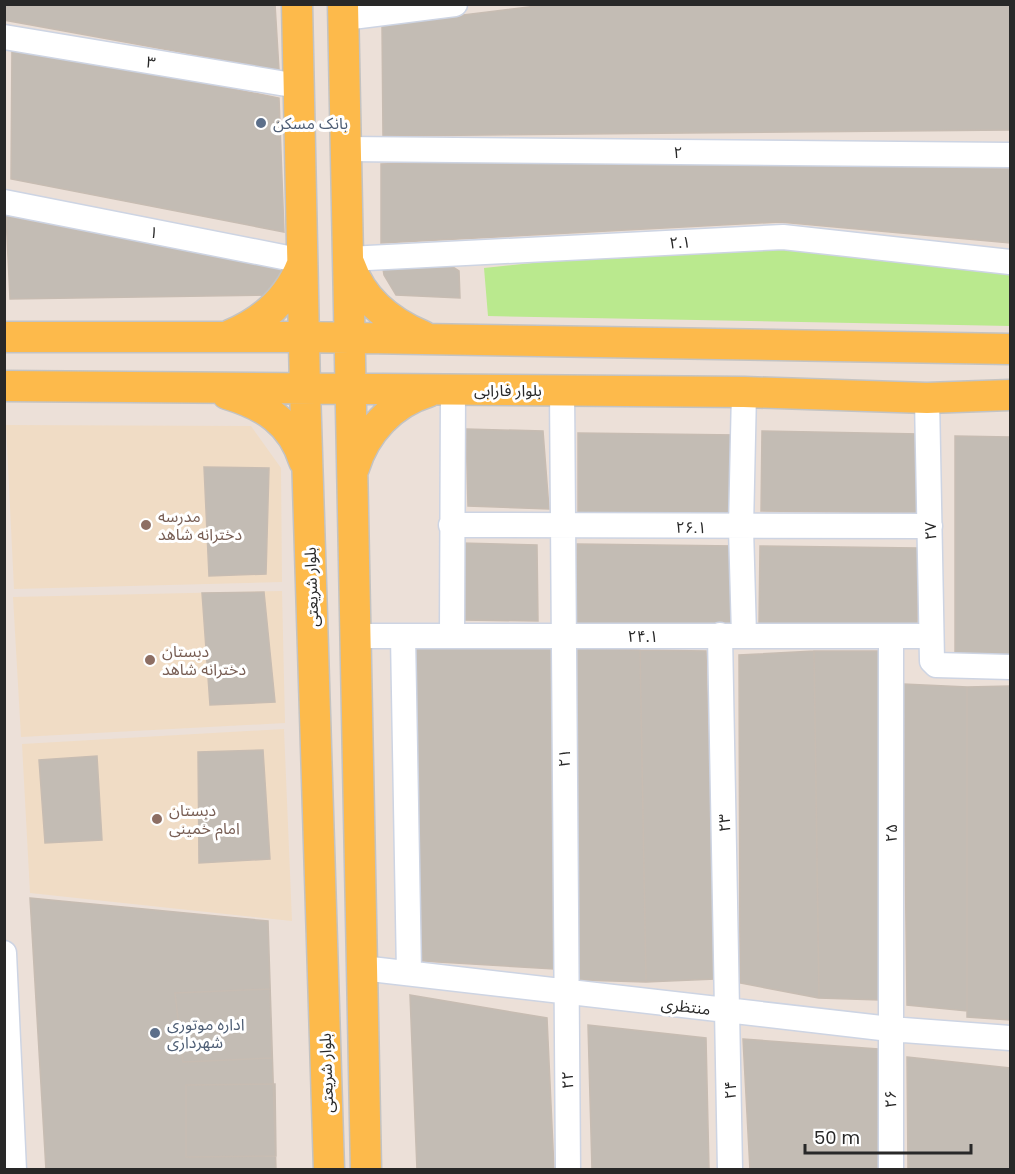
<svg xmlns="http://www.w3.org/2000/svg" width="1015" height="1174" font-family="Poppins,'Noto Sans Arabic',sans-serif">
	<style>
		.education { fill: #f0dcc5 }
		.green { fill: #bae98e }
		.building { fill: #c3bcb4; stroke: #c7bcb2; stroke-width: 1.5 }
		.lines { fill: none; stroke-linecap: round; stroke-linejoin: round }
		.minor-casing { stroke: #cdd4e3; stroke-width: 27 }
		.major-casing { stroke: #c3c3c3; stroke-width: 33 }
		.minor { stroke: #fff; stroke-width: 24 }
		.major { stroke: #fdba4b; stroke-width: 30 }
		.service-dot { fill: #5c6f8a; stroke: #fff; stroke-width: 2 }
		.education-dot { fill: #8d6e63; stroke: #fff; stroke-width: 2 }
		.labels { text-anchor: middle; stroke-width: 6; stroke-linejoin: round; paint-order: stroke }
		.street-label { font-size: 16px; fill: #282828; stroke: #fff }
		.service-label { font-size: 16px; fill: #4e5e75; stroke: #fff; text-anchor: start }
		.education-label { font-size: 16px; fill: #785e54; stroke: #fff; text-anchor: start }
	</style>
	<rect width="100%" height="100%" fill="#ece0d8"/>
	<path class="education" d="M6 425 251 426 281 468 282 582 14 589Z
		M282 591 285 723 21 737 13 597Z
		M284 729 292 921 30 893 22 744Z"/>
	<path class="green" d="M776 248 1010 270V326L488 316 484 268 638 252Z"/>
	<path class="building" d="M4 4H275L279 70 4 20Z
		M553 4H1010V130L383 136 382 25Z
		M12 46 279 98 284 232 11 179Z
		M745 153 1010 169V243L780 222 381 243V164Z
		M6 216 282 269 272 295 10 299Z
		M442 260 459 271 460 298 396 295 384 275 382 262Z
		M466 429 543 431 549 509 468 506Z
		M762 431 920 434 919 513 761 511Z
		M578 433 737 435 736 515 578 513Z
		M955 436 1010 437V655H955Z
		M204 467 269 468 266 574 209 576Z
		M460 543 537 545 538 621 462 620Z
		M577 544 735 546 734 626 576 624Z
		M760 546 918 548 917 628 759 626Z
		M264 592 275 702 210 705 202 593Z
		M551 644 554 969 422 961 413 646Z
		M577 648 640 650 646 982 579 980Z
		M640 650 706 651 715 979 646 982Z
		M814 651 819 998 740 983 739 655Z
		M814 651H880V1000L819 998Z
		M903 684 967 687V1011L907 1005Z
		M1010 686V1020L967 1017V687Z
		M263 750 270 859 199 863 198 752Z
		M97 756 102 840 45 843 39 760Z
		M30 898 268 921 276 1170H46Z
		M270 989 272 1058 183 1062 175 993Z
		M410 995 547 1018 554 1170H417Z
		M588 1025 706 1038 709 1170H592Z
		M743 1039 878 1049 879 1170H750Z
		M907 1057 1010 1068V1170H908Z
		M275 1084 276 1156 186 1157V1085Z"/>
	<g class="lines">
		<defs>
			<path id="minor" d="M344 18 455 4
				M4 37 298 86
				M346 149 1010 155
				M4 202 303 261
				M348 259 783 237 1010 262
				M562 390 568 1170
				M744 392 741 528 744 635
				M927 398 932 661 936 665 1010 667
				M451 525 930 526
				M720 635 730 1170
				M355 636H931
				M403 636 409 973
				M452 636 453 390
				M4 953 14 1170
				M362 968 890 1029 1010 1038
				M891 1170V637"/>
			<path id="major" d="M297 4 305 389 329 1170
				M343 4 366 1170
				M350 265C362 300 390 322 423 336
				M230 335C264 321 289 298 302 264
				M4 337H305L1010 349
				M4 386 744 392 927 398 1010 395
				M227 394C264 405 292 422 304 461
				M354 468C365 432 392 403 428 392"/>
		</defs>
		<use href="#minor" class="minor-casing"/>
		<use href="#major" class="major-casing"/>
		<use href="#minor" class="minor"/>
		<use href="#major" class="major"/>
	</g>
	<g class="service-dot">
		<circle cx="261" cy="123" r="6"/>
		<circle cx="155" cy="1033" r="6"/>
	</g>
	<g class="education-dot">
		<circle cx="146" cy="525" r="6"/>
		<circle cx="150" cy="660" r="6"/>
		<circle cx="157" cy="819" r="6"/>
	</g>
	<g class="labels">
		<g class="street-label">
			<text transform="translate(151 62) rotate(10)" y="6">۳</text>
			<text transform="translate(678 152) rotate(1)" y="6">۲</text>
			<text transform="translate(154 232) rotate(11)" y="6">۱</text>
			<text transform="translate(680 242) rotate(-3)" y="6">۲.۱</text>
			<text x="508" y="396">بلوار فارابی</text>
			<text transform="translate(691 527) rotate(1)" y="6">۲۶.۱</text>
			<text transform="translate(930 531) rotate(-91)" y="6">۲۷</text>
			<text transform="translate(311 587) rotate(-92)" y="6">بلوار شریعتی</text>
			<text x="643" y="642">۲۴.۱</text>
			<text transform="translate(564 758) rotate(-90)" y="6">۲۱</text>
			<text transform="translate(724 823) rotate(-91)" y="6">۲۳</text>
			<text transform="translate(891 833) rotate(-90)" y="6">۲۵</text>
			<text transform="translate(686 1006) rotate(7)" y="6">منتظری</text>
			<text transform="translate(326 1073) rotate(-92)" y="6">بلوار شریعتی</text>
			<text transform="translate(567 1080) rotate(-91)" y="6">۲۲</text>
			<text transform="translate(730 1090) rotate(-90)" y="6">۲۴</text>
			<text transform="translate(890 1099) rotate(-91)" y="6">۲۶</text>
		</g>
		<g class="service-label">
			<text x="273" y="129">بانک مسکن</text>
			<text x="167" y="1030">اداره موتوری<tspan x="167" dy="18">شهرداری</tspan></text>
		</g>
		<g class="education-label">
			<text x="158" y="522">مدرسه<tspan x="158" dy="18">دخترانه شاهد</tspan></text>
			<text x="162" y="657">دبستان<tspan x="162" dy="18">دخترانه شاهد</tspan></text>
			<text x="169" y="816">دبستان<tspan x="169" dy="18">امام خمینی</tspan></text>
		</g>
	</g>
	<rect width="1015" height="1174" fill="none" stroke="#282828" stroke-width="12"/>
	<path d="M805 1144v9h166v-9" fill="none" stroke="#282828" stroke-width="3"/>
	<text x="814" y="1144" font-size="18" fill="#282828" stroke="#ffffff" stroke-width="4.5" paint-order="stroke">50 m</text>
</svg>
